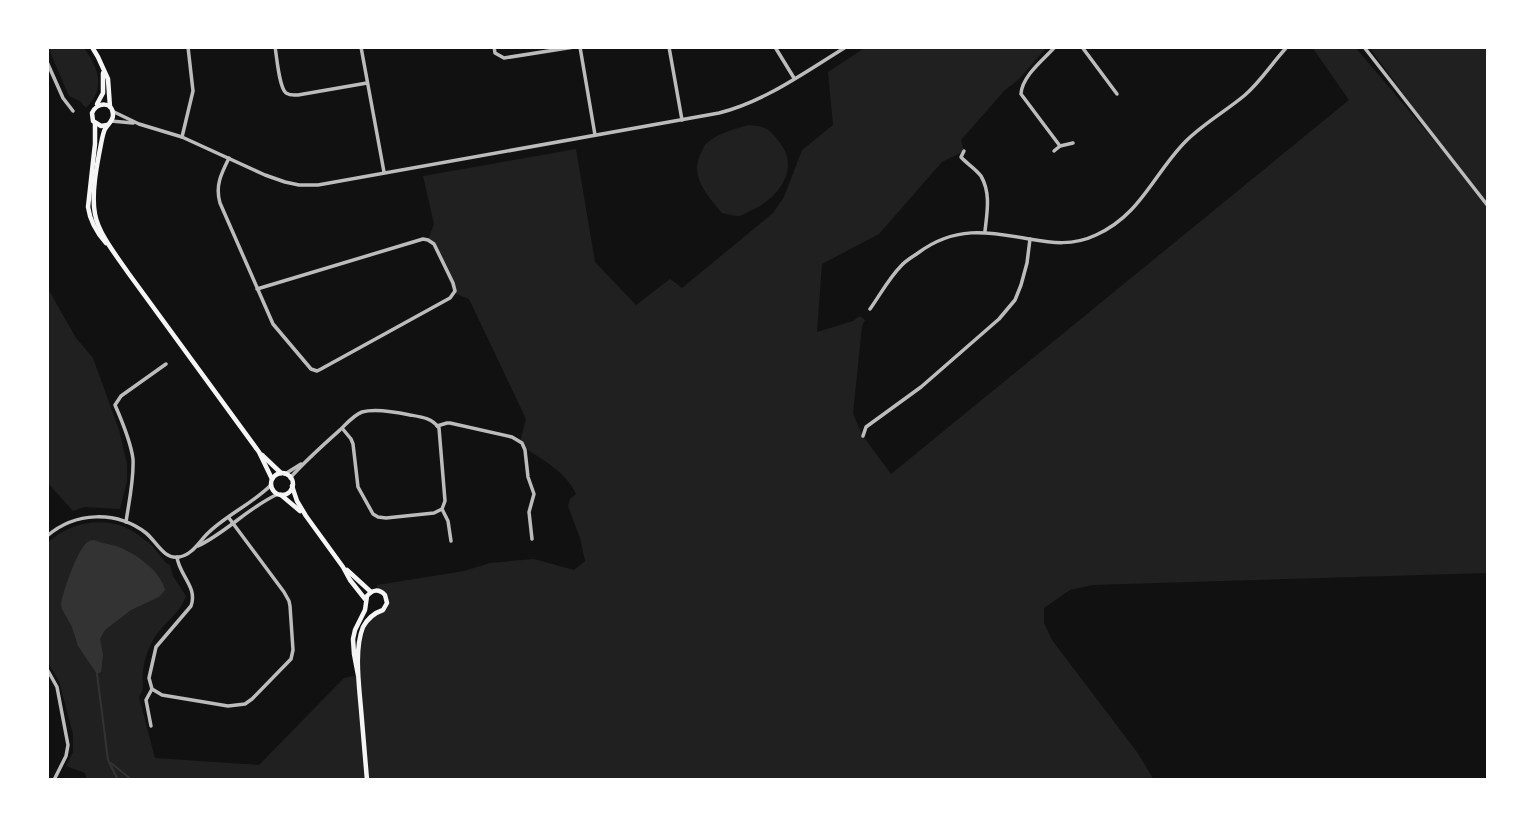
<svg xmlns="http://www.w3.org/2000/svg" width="1535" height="827" font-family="Inter,sans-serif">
<rect width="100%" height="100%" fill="#111"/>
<g fill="#202020">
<path d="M48,47H83C99,68 106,88 86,108L80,101L69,96Z"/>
<path d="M866,47H1047L1018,80L1005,90L961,140L964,151L942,162L879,234L822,264L817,332L853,321L860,316L865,320L862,326L853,414L863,436L891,474L1349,100L1312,47H1355L1460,171L1369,47H1488V573L1093,585L1070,590L1044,608V623L1052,640L1137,752L1154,780H87L85,773L66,766L73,752V734L59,681L47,661V544C65,525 94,518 119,525C129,528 140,536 148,542C155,548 160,556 166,563L170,565L173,576L186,596C180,614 163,623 153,640C148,649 144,661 143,671C141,683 146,686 139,697L155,758L259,765L344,678L358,675L361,633L369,618L383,610L387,599L378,590L377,585L464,571L490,563L534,559L574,570L585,561L580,538L568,506L570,499L576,494C567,473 542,459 523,447L520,442L526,419L469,299L454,293L435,246L428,240L434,224L423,176L576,149L595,262L636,305L670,279L682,288L773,213L784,197L802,150L833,125L828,72Z"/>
<path d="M748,125C765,126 770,129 780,143C800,168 779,197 754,209C750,211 743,215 739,216C734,216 727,214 722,213C707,195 688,175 702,151C703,148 705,144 708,142C719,133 735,129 748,125Z"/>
<polygon points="47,287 76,338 93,358 119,430 127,464 127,481 120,509 84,507 73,511 47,482"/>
</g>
<path fill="#333" d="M94,540C101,543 109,544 116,546C134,552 161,571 165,590L159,597L131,610L105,630L100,639L103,655L101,672L97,674L78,646L72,627L62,609L61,604C63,592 78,546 89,541C90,540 92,541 94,540Z"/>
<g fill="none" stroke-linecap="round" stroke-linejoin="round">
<g stroke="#333" stroke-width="2">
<polyline points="97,674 108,760 118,780"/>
<polyline points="111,763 132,780"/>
</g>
<g stroke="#bcbcbc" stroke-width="3.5">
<path d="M275,47C277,58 279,87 286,93C291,96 293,95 298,95L367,83"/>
<polyline points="361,47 384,172"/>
<polyline points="494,47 495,53 504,58 574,47"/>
<polyline points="580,47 595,135"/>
<polyline points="669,47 682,120"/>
<polyline points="775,47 794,78"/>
<path d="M1055,47C1043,60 1022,76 1021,94L1060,146"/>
<polyline points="1082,47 1117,94"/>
<polyline points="1364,47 1488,206"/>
<polyline points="47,62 63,98 73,111"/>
<path d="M112,111L139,124L182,137L265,175L285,182L299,185H318L719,113C766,101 805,72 846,47"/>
<polyline points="111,121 133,123"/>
<polyline points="182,137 193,91 188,47"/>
<path d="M964,151L961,157C967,164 975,168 981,176C991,193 987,213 985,231"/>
<polyline points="1054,151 1060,146 1073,143"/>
<path d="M229,158C221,174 215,186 220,203L273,324L311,369L317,371L321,369L450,298L455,291L453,283L434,244L428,240L423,239L257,289"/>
<path d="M870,309C880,295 889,278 901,266C905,261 912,257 918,253C954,226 987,231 1029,239C1052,243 1073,246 1096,235C1141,215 1154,173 1186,141C1204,123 1226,111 1245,95C1261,81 1272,63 1287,47"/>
<polyline points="437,426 447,423 450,423 512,437 522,443 525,450 528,477 534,494 529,512 532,539"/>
<polyline points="863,436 866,427 921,387 999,319 1015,300 1021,285 1027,263 1030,239"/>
<polyline points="285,474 301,464"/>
<path d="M290,478C306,460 323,445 341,429C347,423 354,415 362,412C376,408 396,412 410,415C422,417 432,418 439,428L445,501L442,509L434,513L386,518L378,517L373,514L358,487L353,444L351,439L342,428"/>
<polyline points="442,509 448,521 451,541"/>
<path d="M126,522C129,501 134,480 133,459C131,443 122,421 115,405L121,396L166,364"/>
<path d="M47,536C75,512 116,510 146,533C156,541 164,560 179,557C192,555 199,542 207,534C226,515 252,504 271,485"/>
<path d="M198,546C227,532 249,507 278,494"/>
<path d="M177,557C179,575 198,587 191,606L156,647L149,678L152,689L162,695L228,706L245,704L252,699L291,659L293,650L290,606L289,601L284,592L229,518"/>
<polyline points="47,669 57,687 68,745 66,756 54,780"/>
<polyline points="151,726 146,700 152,689"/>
</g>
<g stroke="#f5f5f5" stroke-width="4.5">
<polyline points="92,47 98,57 108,79 110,107"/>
<polyline points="97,104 103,93 103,73"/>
<path d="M95,123V144L88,207C90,221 97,233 106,243"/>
<path d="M107,125L101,126L93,121L92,113C97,102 113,101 113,115C113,121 108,124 105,129C103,133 102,139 101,144C97,164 91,194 95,214C98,233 118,258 129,274L259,452L272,479"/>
<polyline points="262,455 281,473"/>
<circle cx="282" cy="484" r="11"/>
<polyline points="292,486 297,501 306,516 343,567 350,580 365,599"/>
<polyline points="281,495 300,511"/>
<polyline points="347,570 371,592"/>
<path d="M358,675L354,654L353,639L355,630L365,610L367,596C373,589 379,589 385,595L387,603L383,610C374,613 368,618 363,627C354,649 359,685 361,709C363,732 365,756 367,780"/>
</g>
</g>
<rect width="1535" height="827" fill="none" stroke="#ffffff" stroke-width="98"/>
</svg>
